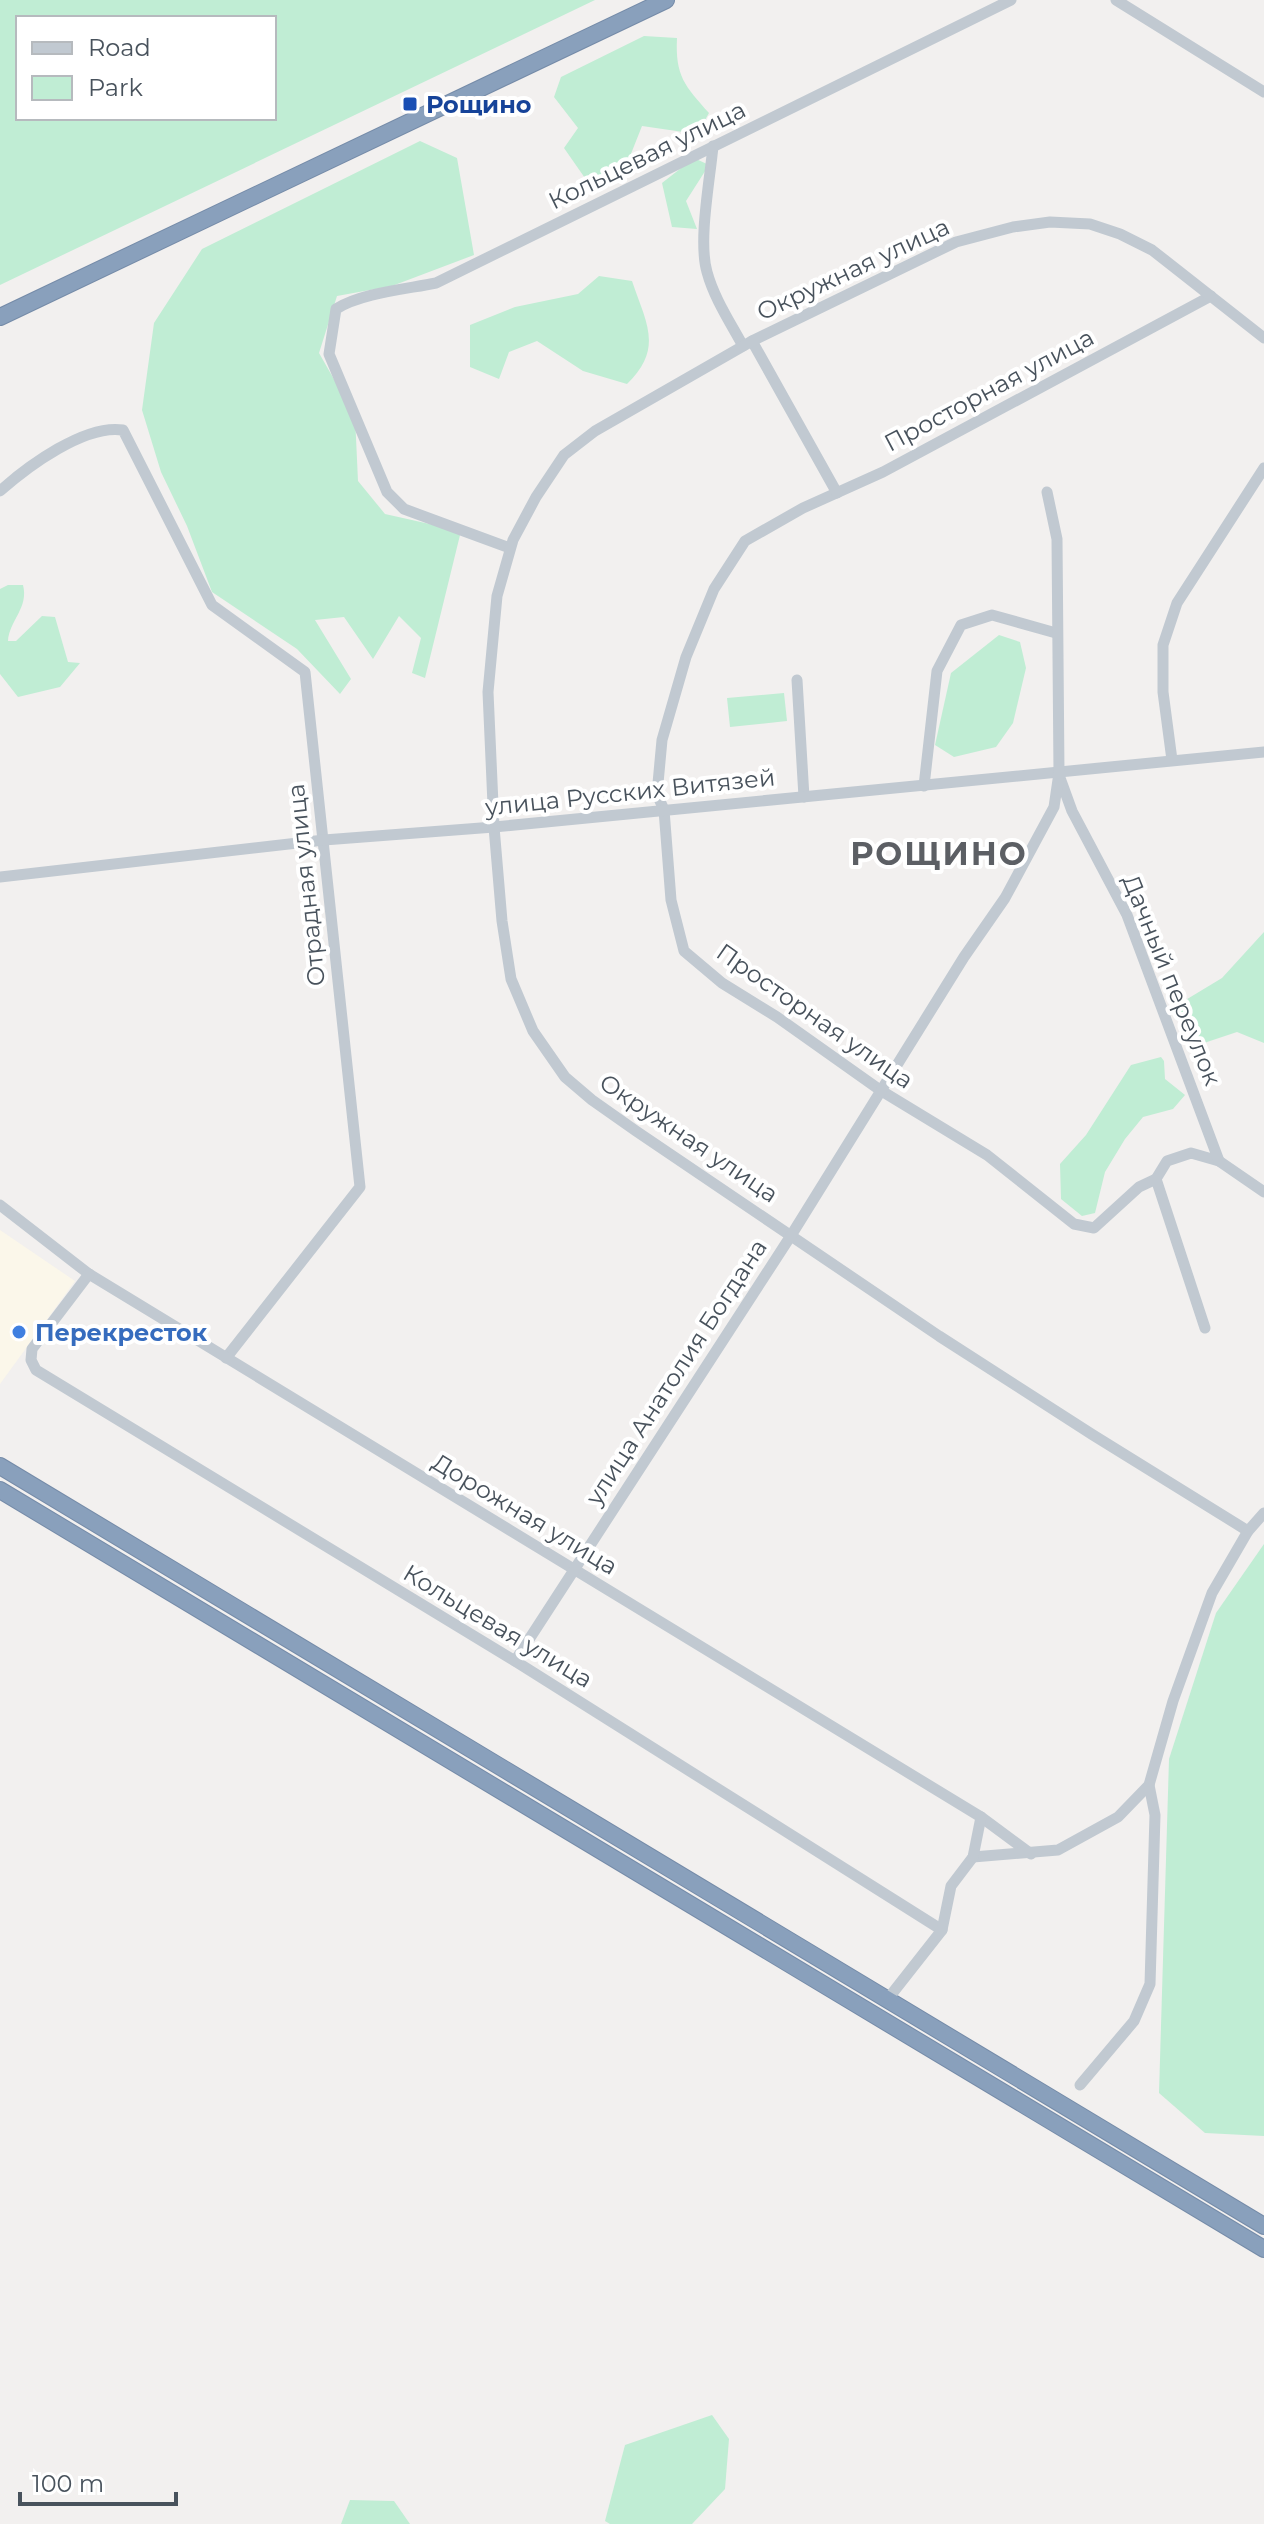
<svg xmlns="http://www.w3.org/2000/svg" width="1264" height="2524" font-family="Montserrat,sans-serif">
<rect width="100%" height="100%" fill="#f2f0ef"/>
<polygon fill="#fbf7ea" points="0,1230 75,1281 0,1384"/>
<g fill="#c0edd4" fill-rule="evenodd">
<path d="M0,0H595L0,285ZM18,18H274V118H18Z"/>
<path d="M644,36L677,38C675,76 685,86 709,113L697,134L642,126L621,179L594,191L564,148L578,128L554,97L561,77Z"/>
<polygon points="420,141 457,158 474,255 392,286 337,296 319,353 355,416 358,481 385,514 461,531 425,678 412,673 421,638 399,616 373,659 344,617 315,620 351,679 340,694 297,649 212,592 187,526 161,472 142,410 154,323 202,249"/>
<polygon points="694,158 709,165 686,201 697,229 672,227 662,183"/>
<path d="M599,276L632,281C646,323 664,348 627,384L583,371L537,341L509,352L499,379L470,367V325L515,307L578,294Z"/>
<path d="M8,585H23C29,608 9,621 8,641H16L42,616L55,617L68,662L80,663L60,687L18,697L0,674V589Z"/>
<polygon points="999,635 1020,642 1026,668 1013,723 996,747 954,757 935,745 951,673"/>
<polygon points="784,693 787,721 730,727 727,698"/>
<polygon points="1264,932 1264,1043 1237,1032 1189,1048 1174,1007 1222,978"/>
<polygon points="1161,1057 1164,1061 1165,1079 1185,1095 1173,1109 1143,1117 1125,1139 1105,1172 1095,1213 1082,1216 1061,1199 1060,1164 1086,1135 1131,1065"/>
<polygon points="1264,1544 1264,2136 1205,2133 1159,2093 1169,1759 1216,1613"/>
<polygon points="712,2415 729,2439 725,2489 692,2524 610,2524 605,2521 625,2445"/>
<polygon points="350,2500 394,2501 410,2524 341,2524"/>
</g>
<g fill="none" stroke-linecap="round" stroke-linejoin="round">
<defs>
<g id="highway">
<polyline points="0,317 666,0"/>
<polyline points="0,1466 1264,2226"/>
<polyline points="0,1490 1264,2249"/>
</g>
</defs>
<use href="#highway" stroke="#758ba8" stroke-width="18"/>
<g stroke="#c1c9d1" stroke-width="11">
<polyline points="1116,0 1264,92"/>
<path d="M713,146C710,180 698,241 707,272C714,298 730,322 743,346"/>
<polyline points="1211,296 883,472 803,508 745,541 714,589 686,657 662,740 657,794 664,810 671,900 684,951 722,983 777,1017 880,1090 987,1155 1074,1224 1094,1228 1139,1187 1156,1179 1167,1161 1191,1153 1219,1161 1264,1192"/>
<polyline points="752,341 837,493"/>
<path d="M0,491C28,466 85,424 123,430L212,605L305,672L360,1187L226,1358"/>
<path d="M510,548L404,509L387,492L329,354L336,309C361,293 407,289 436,283L1011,0"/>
<polyline points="797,680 804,797"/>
<polyline points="1172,760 1163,692 1163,645 1177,603 1264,468"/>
<polyline points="1060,778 1072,811 1127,915 1219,1161"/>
<polyline points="924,786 937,671 961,625 992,615 1056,633"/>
<polyline points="0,877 324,840 494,827 1264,752"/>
<polyline points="1156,1179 1205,1328"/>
<polyline points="0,1205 89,1274 981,1817 1031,1854"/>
<polyline points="89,1274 32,1349 31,1360 36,1370 515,1661 942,1930"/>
<polyline points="1248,1531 1093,1435 939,1336 636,1131 592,1100 565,1077 533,1031 511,979 502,921 494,827 488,692 497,596 513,540 536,497 564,455 595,431 752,341 956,242 1013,227 1050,222 1090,224 1120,234 1152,250 1264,338"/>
<polyline points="515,1661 792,1234 964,957 1005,898 1054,807 1059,773 1057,539 1047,492"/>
<polyline points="973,1857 1058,1850 1118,1817 1149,1785 1173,1701 1212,1593 1248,1531 1264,1513"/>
<polyline points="887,2000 942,1930 951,1886 973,1857 981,1817"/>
<polyline points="1080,2085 1134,2021 1150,1984 1155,1815 1149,1785"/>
</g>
<use href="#highway" stroke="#89a0bc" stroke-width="16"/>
</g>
<rect fill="#1a4fb4" stroke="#fff" stroke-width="3" x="402" y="96" width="16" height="16" rx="4"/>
<circle fill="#3f7fe0" stroke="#fff" stroke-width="3" cx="19" cy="1332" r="8"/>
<g text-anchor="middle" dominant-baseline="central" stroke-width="8" stroke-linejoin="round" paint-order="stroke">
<g font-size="24" font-weight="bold" fill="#164399" stroke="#fff" text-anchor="start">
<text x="426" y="104">Рощино</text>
</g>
<g font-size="24" fill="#48525c" stroke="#fff">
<text transform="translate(647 155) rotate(-26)">Кольцевая улица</text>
<text transform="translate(853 269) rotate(-25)">Окружная улица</text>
<text transform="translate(989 390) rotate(-28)">Просторная улица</text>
<text transform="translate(630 792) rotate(-6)">улица Русских Витязей</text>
<text transform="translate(306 885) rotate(-96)">Отрадная улица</text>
<text transform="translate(1172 980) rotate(68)">Дачный переулок</text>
<text transform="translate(815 1016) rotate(35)">Просторная улица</text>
<text transform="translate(689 1138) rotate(34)">Окружная улица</text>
<text transform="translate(676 1372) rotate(-57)">улица Анатолия Богдана</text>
<text transform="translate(525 1514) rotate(31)">Дорожная улица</text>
<text transform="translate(498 1626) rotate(31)">Кольцевая улица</text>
</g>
<g font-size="24" font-weight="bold" fill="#366cbe" stroke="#fff" text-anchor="start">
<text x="35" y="1332">Перекресток</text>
</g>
<g font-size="32" font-weight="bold" letter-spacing="2" fill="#5c5f64" stroke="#fff">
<text x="939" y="853">РОЩИНО</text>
</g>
</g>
<rect x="16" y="16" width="260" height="104" fill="#ffffff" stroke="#b6babe" stroke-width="2"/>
<rect x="32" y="42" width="40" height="12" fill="#c1c9d1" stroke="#b6babe" stroke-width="2"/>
<text x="88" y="56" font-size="24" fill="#48525c">Road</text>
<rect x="32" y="76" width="40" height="24" fill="#c0edd4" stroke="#b6babe" stroke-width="2"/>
<text x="88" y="96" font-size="24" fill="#48525c">Park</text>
<path d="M20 2492v12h156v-12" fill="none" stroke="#48525c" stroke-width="4"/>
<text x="32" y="2492" font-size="24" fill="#48525c" stroke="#ffffff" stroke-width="6" paint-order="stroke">100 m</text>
</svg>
